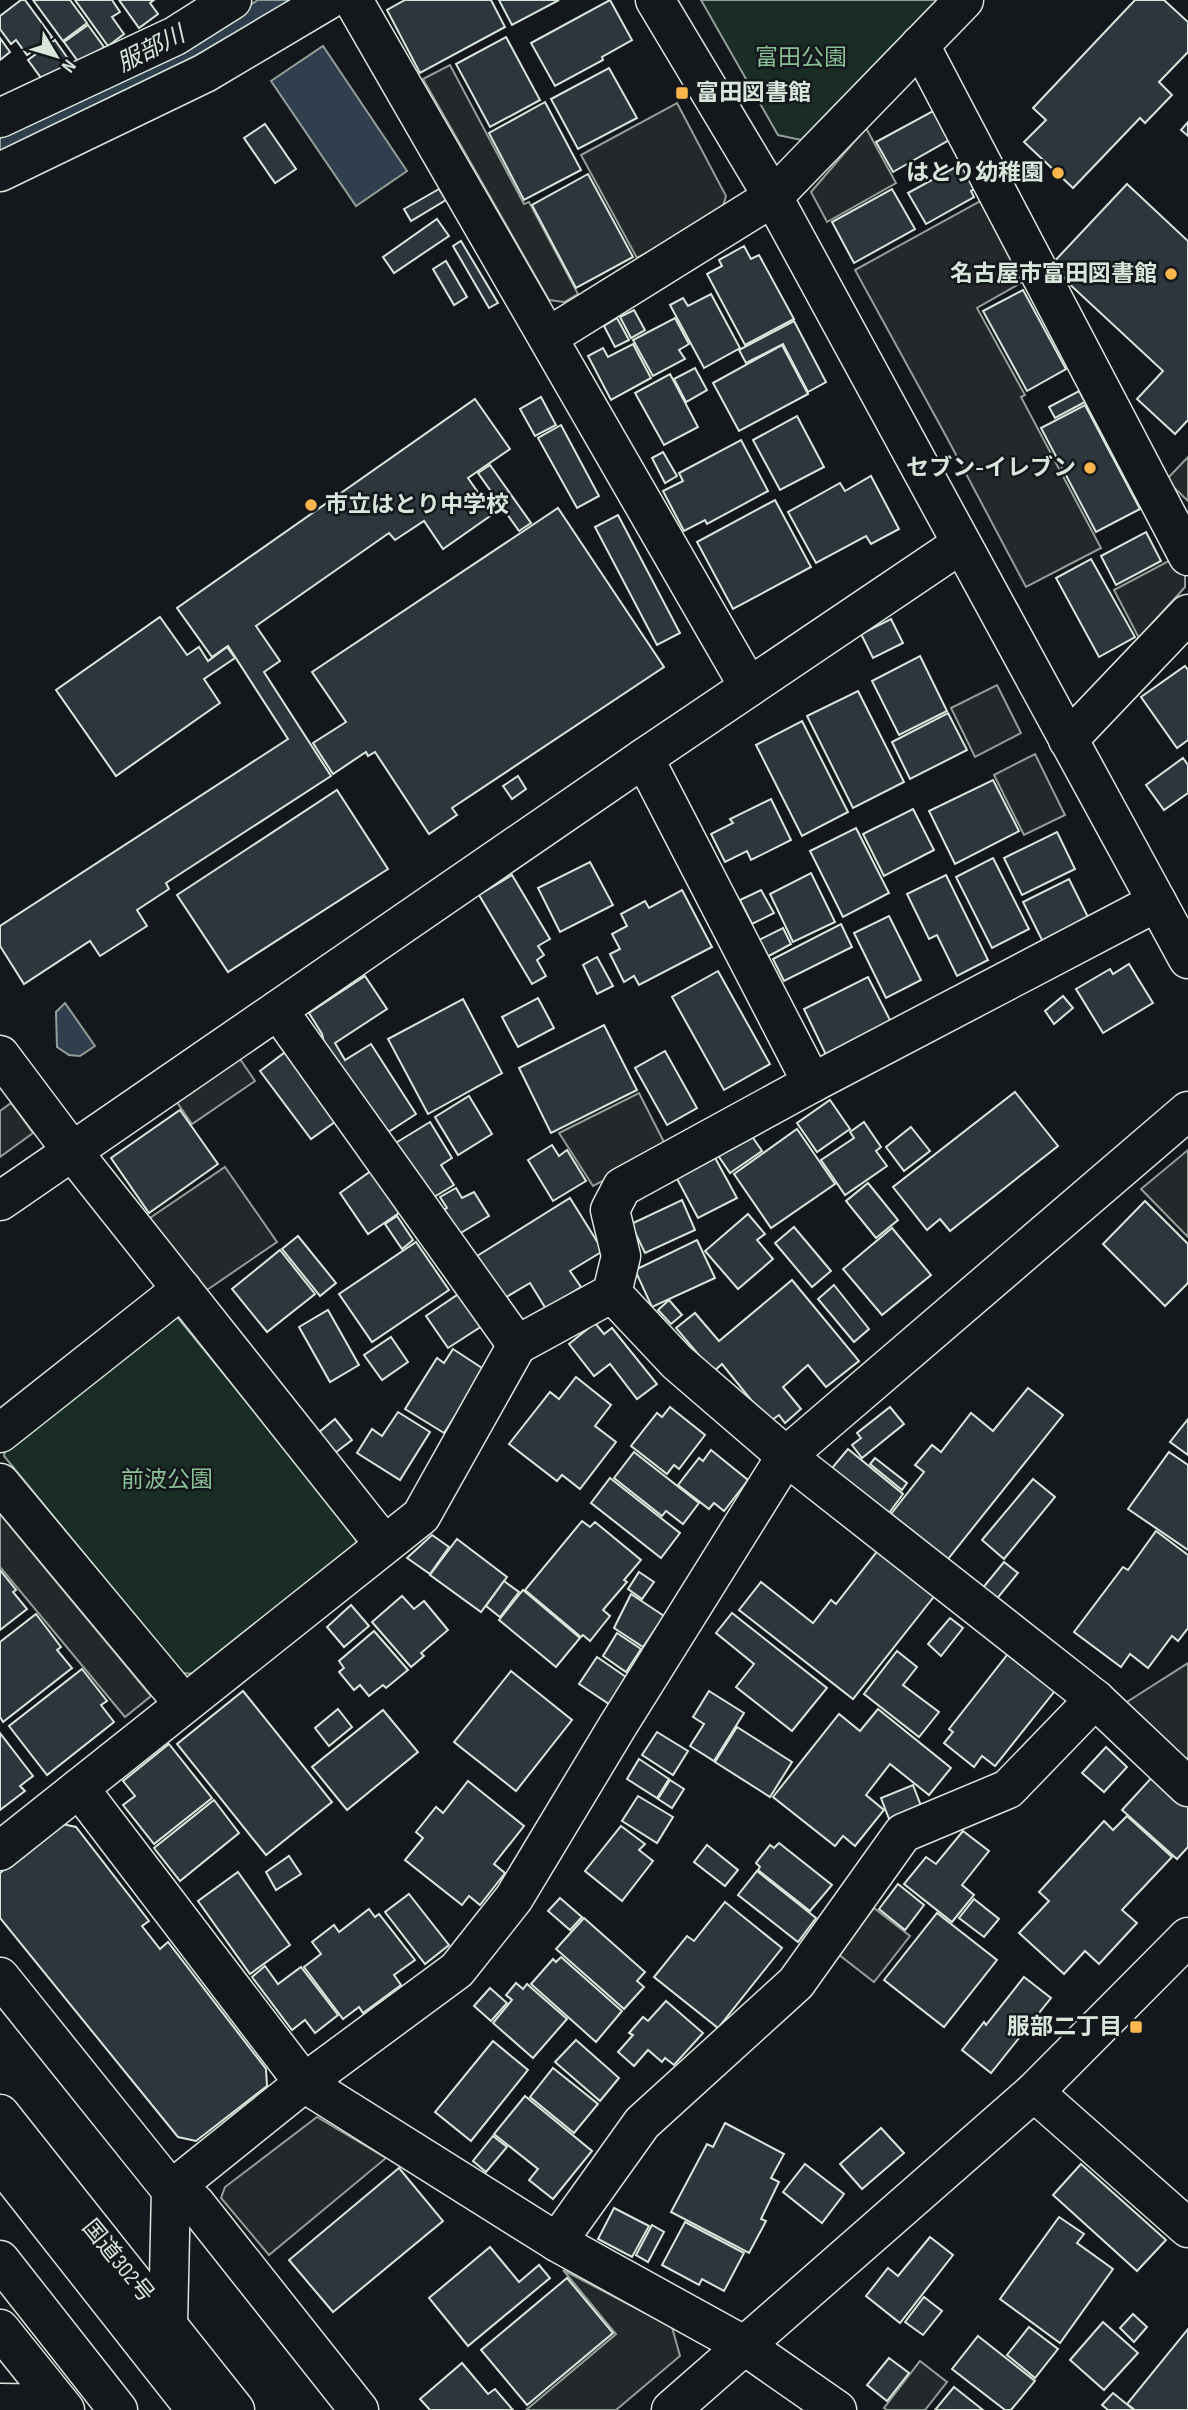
<svg xmlns="http://www.w3.org/2000/svg" width="1188" height="2410" font-family="'Sofia Sans Condensed','Noto Sans JP',sans-serif">
<rect width="100%" height="100%" fill="#14181c"/>
<g fill="#1a2d24" stroke="#939e99" stroke-width="2">
<polygon points="701,0 937,0 801,140 778,135"/>
<polygon points="166,1318 178,1318 357,1537 355,1550 197,1674 182,1673 4,1456 6,1441"/>
</g>
<g fill="#24282b" stroke="#939e99" stroke-width="2">
<polygon points="450,65 524,204 529,202 578,294 564,302 549,300 423,79"/>
<polygon points="677,103 726,196 721,213 637,258 581,155"/>
<polygon points="866,128 896,183 827,222 811,192"/>
<polygon points="982,200 1026,280 977,308 1025,395 1021,397 1101,548 1026,587 946,436 855,270"/>
<polygon points="1188,457 1188,501 1166,480"/>
<polygon points="1176,557 1185,575 1185,587 1139,638 1114,590"/>
<polygon points="997,685 1021,733 975,757 951,708"/>
<polygon points="1035,754 1065,815 1024,835 994,775"/>
<polygon points="238,1056 255,1081 192,1124 174,1098"/>
<polygon points="639,1093 667,1148 593,1186 559,1133"/>
<polygon points="11,1103 33,1133 0,1157 0,1111"/>
<polygon points="1188,1150 1188,1237 1141,1189"/>
<polygon points="225,1167 277,1242 207,1290 147,1220"/>
<polygon points="0,1514 151,1696 125,1717 0,1567"/>
<polygon points="1188,1663 1188,1766 1119,1707"/>
<polygon points="874,1908 910,1936 874,1982 838,1954"/>
<polygon points="317,2117 386,2158 269,2255 221,2198 225,2187"/>
<polygon points="563,2270 672,2327 680,2356 616,2410 526,2410 616,2334"/>
<polygon points="920,2361 947,2382 925,2410 887,2410 884,2408"/>
</g>
<g fill="#2f3f4d" stroke="#939e99" stroke-width="2">
<polygon points="258,0 299,0 202,63 0,157 0,134 181,48"/>
<polygon points="323,46 407,171 356,206 271,81"/>
<polygon points="65,1003 95,1046 80,1056 69,1055 57,1047 56,1012"/>
</g>
<g fill="#2c363c" stroke="#d8e6dc" stroke-width="2">
<polygon points="21,0 25,0 52,37 27,55 16,40 11,44 0,29 0,16"/>
<polygon points="33,0 70,0 87,23 63,41"/>
<polygon points="75,0 112,0 120,12 112,17 124,34 108,46"/>
<polygon points="119,0 154,0 150,3 158,14 139,28"/>
<polygon points="405,0 491,0 505,27 420,73 387,10"/>
<polygon points="499,0 559,0 512,25"/>
<polygon points="610,0 632,40 602,57 603,60 555,86 531,43"/>
<polygon points="1135,0 1164,0 1188,22 1188,52 1159,82 1172,95 1145,123 1140,118 1073,188 1024,142 1046,120 1033,108"/>
<polygon points="88,25 104,47 80,64 64,42"/>
<polygon points="506,37 540,100 490,127 456,64"/>
<polygon points="0,38 10,52 0,60"/>
<polygon points="55,40 71,63 44,82 28,60"/>
<polygon points="609,68 637,118 578,149 551,99"/>
<polygon points="545,102 581,170 524,200 489,133"/>
<polygon points="933,111 949,140 893,172 876,142"/>
<polygon points="1188,122 1188,136 1181,130"/>
<polygon points="265,124 296,169 275,183 244,138"/>
<polygon points="961,164 974,189 971,191 974,197 926,224 908,193"/>
<polygon points="588,174 633,257 576,288 532,205"/>
<polygon points="1127,184 1188,241 1188,420 1175,434 1137,399 1163,371 1050,266"/>
<polygon points="439,189 446,200 411,221 404,209"/>
<polygon points="892,189 915,229 854,263 832,222"/>
<polygon points="437,219 449,236 394,273 383,257"/>
<polygon points="461,241 498,303 489,308 453,246"/>
<polygon points="744,246 751,259 759,255 794,319 745,345 707,274 722,266 719,260"/>
<polygon points="446,261 467,297 454,305 433,269"/>
<polygon points="1023,290 1066,369 1027,391 983,311"/>
<polygon points="711,294 740,348 704,368 670,305 683,298 688,306"/>
<polygon points="634,310 645,330 631,338 620,317"/>
<polygon points="617,318 629,340 615,347 604,326"/>
<polygon points="675,318 689,344 679,350 685,359 653,376 633,340"/>
<polygon points="794,321 826,382 808,392 783,344 746,363 739,350"/>
<polygon points="633,344 651,378 611,400 588,356 603,348 608,357"/>
<polygon points="782,345 808,394 739,431 713,383"/>
<polygon points="695,368 707,390 686,402 674,379"/>
<polygon points="670,374 698,427 664,445 635,393"/>
<polygon points="1079,391 1085,402 1055,418 1049,407"/>
<polygon points="541,397 556,425 535,436 520,409"/>
<polygon points="475,399 510,449 468,478 493,514 443,549 424,521 395,540 389,533 256,626 280,661 264,672 331,776 166,883 169,889 137,910 147,926 100,956 90,941 24,984 0,946 0,926 288,739 228,646 212,657 177,608"/>
<polygon points="1085,405 1140,509 1096,532 1041,428"/>
<polygon points="797,416 824,467 780,490 753,440"/>
<polygon points="561,425 599,496 577,508 538,438"/>
<polygon points="741,440 768,491 707,524 705,520 684,531 663,491 683,481 679,473"/>
<polygon points="663,452 677,476 665,483 652,458"/>
<polygon points="490,465 531,523 519,531 478,473"/>
<polygon points="871,476 899,529 871,544 866,536 816,563 788,512 840,483 845,491"/>
<polygon points="775,500 811,567 733,609 697,542"/>
<polygon points="558,508 664,667 452,808 457,815 429,834 375,752 368,756 366,752 333,774 313,743 346,722 312,672"/>
<polygon points="618,515 680,633 657,645 595,527"/>
<polygon points="1146,532 1161,561 1116,585 1101,556"/>
<polygon points="1091,559 1135,637 1099,657 1056,578"/>
<polygon points="160,617 187,655 199,647 208,661 227,647 235,658 204,679 220,703 116,776 56,690"/>
<polygon points="891,619 903,643 873,658 861,634"/>
<polygon points="920,656 947,711 899,735 872,681"/>
<polygon points="1185,666 1188,670 1188,740 1177,748 1141,697"/>
<polygon points="858,691 904,782 853,808 807,716"/>
<polygon points="948,713 967,750 910,779 892,742"/>
<polygon points="802,721 848,812 802,836 756,745"/>
<polygon points="1183,758 1188,765 1188,793 1164,810 1146,785"/>
<polygon points="518,776 526,789 512,799 503,786"/>
<polygon points="993,780 1019,831 955,864 929,811"/>
<polygon points="337,790 388,869 228,972 177,895"/>
<polygon points="771,799 791,840 751,860 747,851 725,862 711,834 733,823 730,819"/>
<polygon points="913,809 934,850 884,876 863,834"/>
<polygon points="856,828 889,893 843,917 810,851"/>
<polygon points="1057,832 1075,869 1022,895 1004,858"/>
<polygon points="993,858 1029,929 992,948 956,877"/>
<polygon points="590,862 613,905 560,932 538,888"/>
<polygon points="811,873 835,922 793,942 770,894"/>
<polygon points="512,875 550,939 538,946 544,955 537,960 546,976 532,984 479,895"/>
<polygon points="946,875 988,960 957,976 937,935 929,939 907,894"/>
<polygon points="1069,879 1089,919 1043,942 1023,902"/>
<polygon points="682,890 712,947 639,985 634,976 624,982 610,954 620,949 612,934 627,926 621,914 645,901 649,908"/>
<polygon points="761,890 774,913 752,924 740,900"/>
<polygon points="889,916 921,980 886,998 854,933"/>
<polygon points="841,924 852,947 784,981 773,959"/>
<polygon points="783,928 791,944 765,958 757,941"/>
<polygon points="597,957 613,986 597,994 583,965"/>
<polygon points="1129,964 1153,1003 1103,1033 1076,989 1110,969 1113,974"/>
<polygon points="718,971 770,1064 724,1090 672,997"/>
<polygon points="365,976 387,1009 335,1043 345,1060 371,1044 416,1114 379,1138 327,1057 322,1034 309,1013"/>
<polygon points="868,977 893,1026 828,1059 804,1009"/>
<polygon points="1063,996 1073,1008 1054,1024 1045,1011"/>
<polygon points="538,998 554,1028 518,1047 502,1017"/>
<polygon points="463,999 502,1073 428,1114 388,1039"/>
<polygon points="604,1025 637,1090 551,1133 519,1068"/>
<polygon points="288,1050 339,1119 311,1139 260,1071"/>
<polygon points="665,1051 697,1108 667,1125 635,1068"/>
<polygon points="1015,1092 1058,1146 950,1231 940,1219 927,1230 893,1187"/>
<polygon points="469,1096 492,1134 458,1155 435,1117"/>
<polygon points="830,1100 850,1129 817,1152 797,1123"/>
<polygon points="180,1110 218,1164 149,1213 111,1158"/>
<polygon points="430,1122 452,1158 441,1165 454,1185 429,1200 394,1144"/>
<polygon points="864,1122 881,1147 876,1151 887,1166 845,1195 821,1160 854,1138 850,1132"/>
<polygon points="911,1127 930,1151 904,1171 886,1147"/>
<polygon points="747,1129 762,1151 730,1173 715,1151"/>
<polygon points="797,1129 835,1184 771,1228 734,1174"/>
<polygon points="552,1145 559,1156 567,1150 586,1181 553,1201 528,1160"/>
<polygon points="713,1154 737,1198 698,1218 675,1175"/>
<polygon points="371,1171 399,1213 368,1234 340,1193"/>
<polygon points="868,1183 898,1220 876,1238 846,1201"/>
<polygon points="456,1188 462,1198 474,1192 489,1216 454,1237 439,1213 447,1208 440,1197"/>
<polygon points="570,1198 603,1251 570,1271 581,1287 546,1309 530,1283 503,1299 477,1256"/>
<polygon points="682,1200 695,1230 645,1253 631,1224"/>
<polygon points="1145,1201 1188,1244 1188,1283 1165,1306 1103,1244"/>
<polygon points="748,1214 765,1234 757,1240 773,1259 738,1289 705,1251"/>
<polygon points="397,1216 413,1240 402,1249 385,1224"/>
<polygon points="794,1227 831,1271 812,1287 775,1243"/>
<polygon points="892,1228 931,1275 882,1315 843,1269"/>
<polygon points="298,1236 336,1283 320,1296 282,1249"/>
<polygon points="697,1240 715,1278 652,1307 635,1270"/>
<polygon points="416,1242 449,1290 372,1342 339,1294"/>
<polygon points="280,1250 315,1294 267,1332 232,1289"/>
<polygon points="792,1280 859,1361 826,1387 808,1365 783,1387 801,1409 785,1423 779,1415 769,1422 722,1364 713,1372 676,1328 695,1313 719,1341"/>
<polygon points="834,1285 869,1329 854,1342 818,1299"/>
<polygon points="460,1293 482,1326 448,1348 426,1316"/>
<polygon points="669,1300 682,1315 671,1324 658,1310"/>
<polygon points="328,1310 359,1365 330,1382 299,1327"/>
<polygon points="595,1323 604,1334 612,1328 657,1384 637,1399 610,1364 594,1376 569,1344"/>
<polygon points="391,1337 408,1362 382,1380 364,1355"/>
<polygon points="453,1349 485,1370 444,1433 405,1409 437,1358 444,1363"/>
<polygon points="576,1377 611,1405 595,1426 616,1442 580,1489 562,1475 557,1481 509,1444 550,1392 559,1399"/>
<polygon points="1028,1388 1063,1415 948,1559 891,1514 924,1472 915,1465 932,1445 941,1452 971,1413 993,1431"/>
<polygon points="670,1407 705,1435 679,1469 674,1465 667,1474 631,1446 657,1413 662,1417"/>
<polygon points="890,1407 904,1424 862,1458 852,1445 861,1438 857,1433"/>
<polygon points="398,1412 430,1432 400,1480 357,1453 372,1429 382,1436"/>
<polygon points="335,1419 352,1440 335,1453 318,1433"/>
<polygon points="1188,1419 1188,1455 1170,1442"/>
<polygon points="848,1449 903,1494 889,1513 832,1468"/>
<polygon points="711,1450 748,1480 724,1511 714,1503 709,1509 678,1485 699,1458 703,1461"/>
<polygon points="634,1452 699,1503 683,1524 666,1511 662,1516 614,1478"/>
<polygon points="1169,1452 1188,1465 1188,1550 1128,1509"/>
<polygon points="875,1458 907,1483 902,1490 870,1464"/>
<polygon points="610,1478 680,1533 661,1558 591,1503"/>
<polygon points="1033,1479 1055,1497 1004,1559 982,1540"/>
<polygon points="582,1521 590,1527 595,1522 641,1560 624,1580 627,1582 603,1610 610,1616 590,1641 583,1635 581,1637 525,1590"/>
<polygon points="1156,1531 1188,1555 1188,1628 1178,1641 1172,1636 1148,1668 1130,1654 1121,1667 1074,1632 1123,1567 1128,1570"/>
<polygon points="432,1535 449,1547 430,1574 407,1558"/>
<polygon points="457,1539 507,1577 481,1612 430,1575"/>
<polygon points="879,1549 936,1594 853,1699 739,1610 761,1582 813,1623 831,1600 836,1604"/>
<polygon points="1004,1562 1018,1573 995,1601 981,1590"/>
<polygon points="0,1570 16,1590 13,1592 27,1609 0,1630"/>
<polygon points="639,1572 654,1582 642,1599 628,1589"/>
<polygon points="504,1581 519,1592 500,1617 486,1606"/>
<polygon points="523,1590 580,1638 556,1667 499,1620"/>
<polygon points="631,1594 664,1616 643,1647 614,1628"/>
<polygon points="402,1596 414,1609 424,1601 448,1630 421,1653 424,1656 411,1667 372,1622"/>
<polygon points="351,1605 369,1626 344,1647 327,1627"/>
<polygon points="732,1613 827,1688 792,1731 736,1687 754,1664 716,1633"/>
<polygon points="36,1614 61,1647 57,1650 72,1668 3,1722 0,1717 0,1642"/>
<polygon points="950,1618 963,1628 941,1656 928,1644"/>
<polygon points="374,1631 408,1670 386,1688 383,1685 369,1696 360,1685 354,1690 339,1672 344,1668 339,1661"/>
<polygon points="617,1633 641,1649 626,1672 603,1656"/>
<polygon points="1011,1650 1058,1687 995,1766 982,1756 974,1767 944,1743 953,1732 949,1729"/>
<polygon points="897,1651 917,1667 903,1685 939,1712 919,1737 864,1694"/>
<polygon points="597,1657 626,1677 609,1704 579,1684"/>
<polygon points="82,1669 107,1701 101,1705 114,1722 47,1775 9,1726"/>
<polygon points="511,1671 572,1720 516,1791 454,1742"/>
<polygon points="243,1691 332,1802 266,1855 177,1744"/>
<polygon points="709,1691 744,1713 714,1761 690,1746 704,1724 693,1717"/>
<polygon points="338,1709 352,1727 329,1746 315,1728"/>
<polygon points="878,1709 951,1768 929,1795 890,1764 866,1795 884,1810 855,1846 843,1836 835,1846 773,1797 839,1714 860,1731"/>
<polygon points="383,1710 418,1752 347,1810 312,1767"/>
<polygon points="737,1727 792,1762 770,1797 715,1762"/>
<polygon points="657,1732 688,1751 673,1775 642,1755"/>
<polygon points="0,1733 33,1776 20,1786 25,1791 0,1810"/>
<polygon points="169,1744 212,1798 154,1844 123,1805 135,1796 123,1781"/>
<polygon points="1106,1747 1127,1767 1104,1792 1082,1773"/>
<polygon points="639,1759 669,1779 657,1798 627,1779"/>
<polygon points="1155,1774 1188,1804 1188,1847 1177,1859 1122,1810"/>
<polygon points="670,1780 684,1789 672,1808 658,1799"/>
<polygon points="468,1781 524,1826 494,1864 505,1873 480,1905 469,1896 462,1905 405,1860 423,1838 416,1832 436,1807 443,1813"/>
<polygon points="913,1785 923,1811 891,1824 881,1798"/>
<polygon points="638,1796 673,1817 657,1843 622,1821"/>
<polygon points="214,1800 239,1833 180,1881 154,1848"/>
<polygon points="1127,1816 1172,1857 1122,1910 1137,1923 1099,1964 1085,1951 1064,1974 1019,1933 1049,1901 1039,1892 1104,1821 1113,1830"/>
<polygon points="62,1824 76,1827 149,1921 142,1926 160,1949 168,1942 266,2069 267,2086 196,2141 178,2137 0,1918 0,1873"/>
<polygon points="621,1826 645,1844 639,1850 653,1861 622,1901 585,1871"/>
<polygon points="963,1831 989,1851 962,1885 974,1895 952,1922 904,1884 926,1857 936,1864"/>
<polygon points="779,1843 832,1885 810,1911 758,1870 760,1867 756,1863 770,1845 774,1848"/>
<polygon points="707,1845 738,1870 725,1886 694,1862"/>
<polygon points="289,1856 301,1874 276,1890 266,1872"/>
<polygon points="757,1871 816,1918 798,1942 738,1895"/>
<polygon points="238,1872 290,1945 250,1974 198,1901"/>
<polygon points="898,1884 924,1905 905,1930 879,1909"/>
<polygon points="409,1894 449,1945 425,1964 385,1912"/>
<polygon points="560,1898 582,1917 570,1930 548,1911"/>
<polygon points="974,1899 999,1919 984,1937 959,1918"/>
<polygon points="725,1902 782,1948 718,2028 654,1977 687,1936 694,1941"/>
<polygon points="369,1909 375,1917 379,1914 415,1960 394,1975 401,1985 363,2013 359,2007 343,2019 304,1967 321,1954 312,1942 334,1925 339,1932"/>
<polygon points="937,1913 997,1960 944,2027 884,1980"/>
<polygon points="584,1918 645,1972 637,1981 644,1987 624,2009 556,1949"/>
<polygon points="561,1957 622,2011 596,2042 531,1984 553,1959 556,1962"/>
<polygon points="265,1966 278,1984 301,1967 338,2015 315,2033 305,2020 292,2030 252,1977"/>
<polygon points="1024,1977 1051,1998 991,2073 962,2050 984,2022 986,2025"/>
<polygon points="516,1983 523,1989 527,1984 567,2019 533,2058 493,2023 512,2000 506,1995"/>
<polygon points="490,1988 507,2003 491,2021 474,2006"/>
<polygon points="666,2001 703,2033 674,2065 665,2058 662,2062 648,2050 634,2066 618,2052 633,2035 629,2033 643,2017 648,2021"/>
<polygon points="576,2040 619,2078 600,2101 555,2062"/>
<polygon points="493,2041 528,2070 471,2141 435,2112"/>
<polygon points="553,2068 598,2104 574,2133 530,2097"/>
<polygon points="525,2096 592,2151 553,2199 529,2180 538,2169 494,2134"/>
<polygon points="725,2123 784,2154 771,2178 779,2182 761,2219 766,2221 749,2253 671,2212 707,2144 713,2147"/>
<polygon points="881,2128 904,2153 862,2189 840,2164"/>
<polygon points="493,2136 507,2147 486,2172 473,2161"/>
<polygon points="805,2164 844,2194 822,2223 783,2192"/>
<polygon points="1081,2164 1166,2240 1137,2271 1053,2195"/>
<polygon points="399,2168 443,2221 333,2312 289,2260"/>
<polygon points="614,2208 649,2226 632,2257 598,2239"/>
<polygon points="1059,2217 1084,2234 1077,2243 1113,2269 1060,2343 1000,2299"/>
<polygon points="685,2222 744,2253 724,2291 702,2279 699,2285 662,2265"/>
<polygon points="652,2225 664,2232 648,2262 636,2255"/>
<polygon points="930,2237 953,2255 900,2323 866,2296 888,2268 898,2276"/>
<polygon points="490,2247 519,2282 539,2265 550,2278 468,2346 429,2298"/>
<polygon points="567,2278 613,2333 527,2405 481,2350"/>
<polygon points="924,2297 942,2311 923,2335 905,2322"/>
<polygon points="1133,2314 1147,2327 1134,2342 1120,2328"/>
<polygon points="1103,2322 1138,2353 1104,2390 1070,2360"/>
<polygon points="1029,2327 1058,2349 1035,2378 1007,2355"/>
<polygon points="1188,2329 1188,2410 1135,2410 1127,2404"/>
<polygon points="978,2336 1035,2381 1011,2410 1005,2410 952,2369"/>
<polygon points="889,2358 909,2373 887,2401 867,2385"/>
<polygon points="462,2363 488,2394 495,2389 513,2410 430,2410 420,2399"/>
<polygon points="954,2387 983,2410 935,2410"/>
<polygon points="1113,2393 1134,2410 1108,2410 1102,2405"/>
</g>
<g fill="none" stroke-linecap="round" stroke-linejoin="round">
<defs>
<g id="minor">
<polyline points="353,0 749,687"/>
<polyline points="655,0 773,197 1188,959"/>
<polyline points="920,45 1188,556"/>
<polyline points="0,118 175,36 232,0"/>
<polyline points="0,172 205,73 328,0"/>
<polyline points="548,337 773,197 964,0"/>
<polyline points="1068,740 1188,614"/>
<polyline points="278,1010 517,1345"/>
<polyline points="0,1055 72,1151 384,1544"/>
<polyline points="812,1083 1157,902"/>
<polyline points="0,1201 644,758 961,544"/>
<polyline points="612,1293 677,1362 786,1456 1095,1699 1188,1787"/>
<polyline points="0,1433 182,1289"/>
<polyline points="0,1483 184,1704"/>
<polyline points="79,1788 304,2083 557,2242 745,2346 837,2410"/>
<polyline points="0,1851 421,1516 517,1345 612,1293 621,1256 610,1210 622,1187 812,1083 644,758"/>
<polyline points="0,1977 171,2190 195,2203 359,2410"/>
<polyline points="1034,2092 1188,2228"/>
<polyline points="557,2242 642,2123 796,1983 903,1833 1008,1789 1095,1699"/>
<polyline points="168,2323 171,2190 304,2083 457,1970 514,1898 617,1727 786,1456 1188,1111"/>
<polyline points="0,2403 60,2404"/>
<polyline points="671,2410 1034,2092 1188,1937"/>
</g>
<g id="highway">
<polyline points="0,2114 235,2410"/>
<polyline points="0,2161 196,2410"/>
<polyline points="0,2260 118,2410"/>
<polyline points="0,2329 65,2410"/>
</g>
</defs>
<use href="#minor" stroke="#d8e6dc" stroke-width="41"/>
<use href="#highway" stroke="#d8e6dc" stroke-width="41"/>
<use href="#minor" stroke="#14181c" stroke-width="38"/>
<use href="#highway" stroke="#14181c" stroke-width="38"/>
</g>
<g fill="#ffb74d" stroke="#14181c" stroke-width="2.5">
<rect x="675" y="86" width="14" height="14" rx="3.5"/>
<circle cx="1058" cy="173" r="7"/>
<circle cx="1171" cy="274" r="7"/>
<circle cx="1090" cy="468" r="7"/>
<circle cx="311" cy="505" r="7"/>
<rect x="1129" y="2020" width="14" height="14" rx="3.5"/>
</g>
<g text-anchor="middle" dominant-baseline="central" stroke-width="5" stroke-linejoin="round" paint-order="stroke">
<g font-size="23" fill="#8ac095" stroke="#14181c">
<text x="801" y="58">富田公園</text>
<text x="167" y="1480">前波公園</text>
</g>
<g font-size="23" font-weight="bold" fill="#d8e6dc" stroke="#14181c" text-anchor="end">
<text x="696" y="93" text-anchor="start">富田図書館</text>
<text x="1044" y="173">はとり幼稚園</text>
<text x="1157" y="274">名古屋市富田図書館</text>
<text x="1076" y="468">セブン-イレブン</text>
<text x="325" y="505" text-anchor="start">市立はとり中学校</text>
<text x="1122" y="2027">服部二丁目</text>
</g>
<g font-size="23" fill="#d8e6dc" stroke="#14181c">
<text transform="translate(118 2261) rotate(51)">国道302号</text>
</g>
<g font-size="24" font-style="italic" fill="#d8e6dc" stroke="#14181c">
<text transform="translate(151 49) rotate(-27)">服部川</text>
</g>
</g>
<g transform="translate(56 56) rotate(128)" stroke="#14181c" stroke-width="5" paint-order="stroke">
<path d="M0-5L12 26L0 18L-12 26Z" fill="#d8e6dc"/>
<text y="-10" font-size="19" font-weight="bold" text-anchor="middle" fill="#d8e6dc">N</text>
</g>
</svg>
